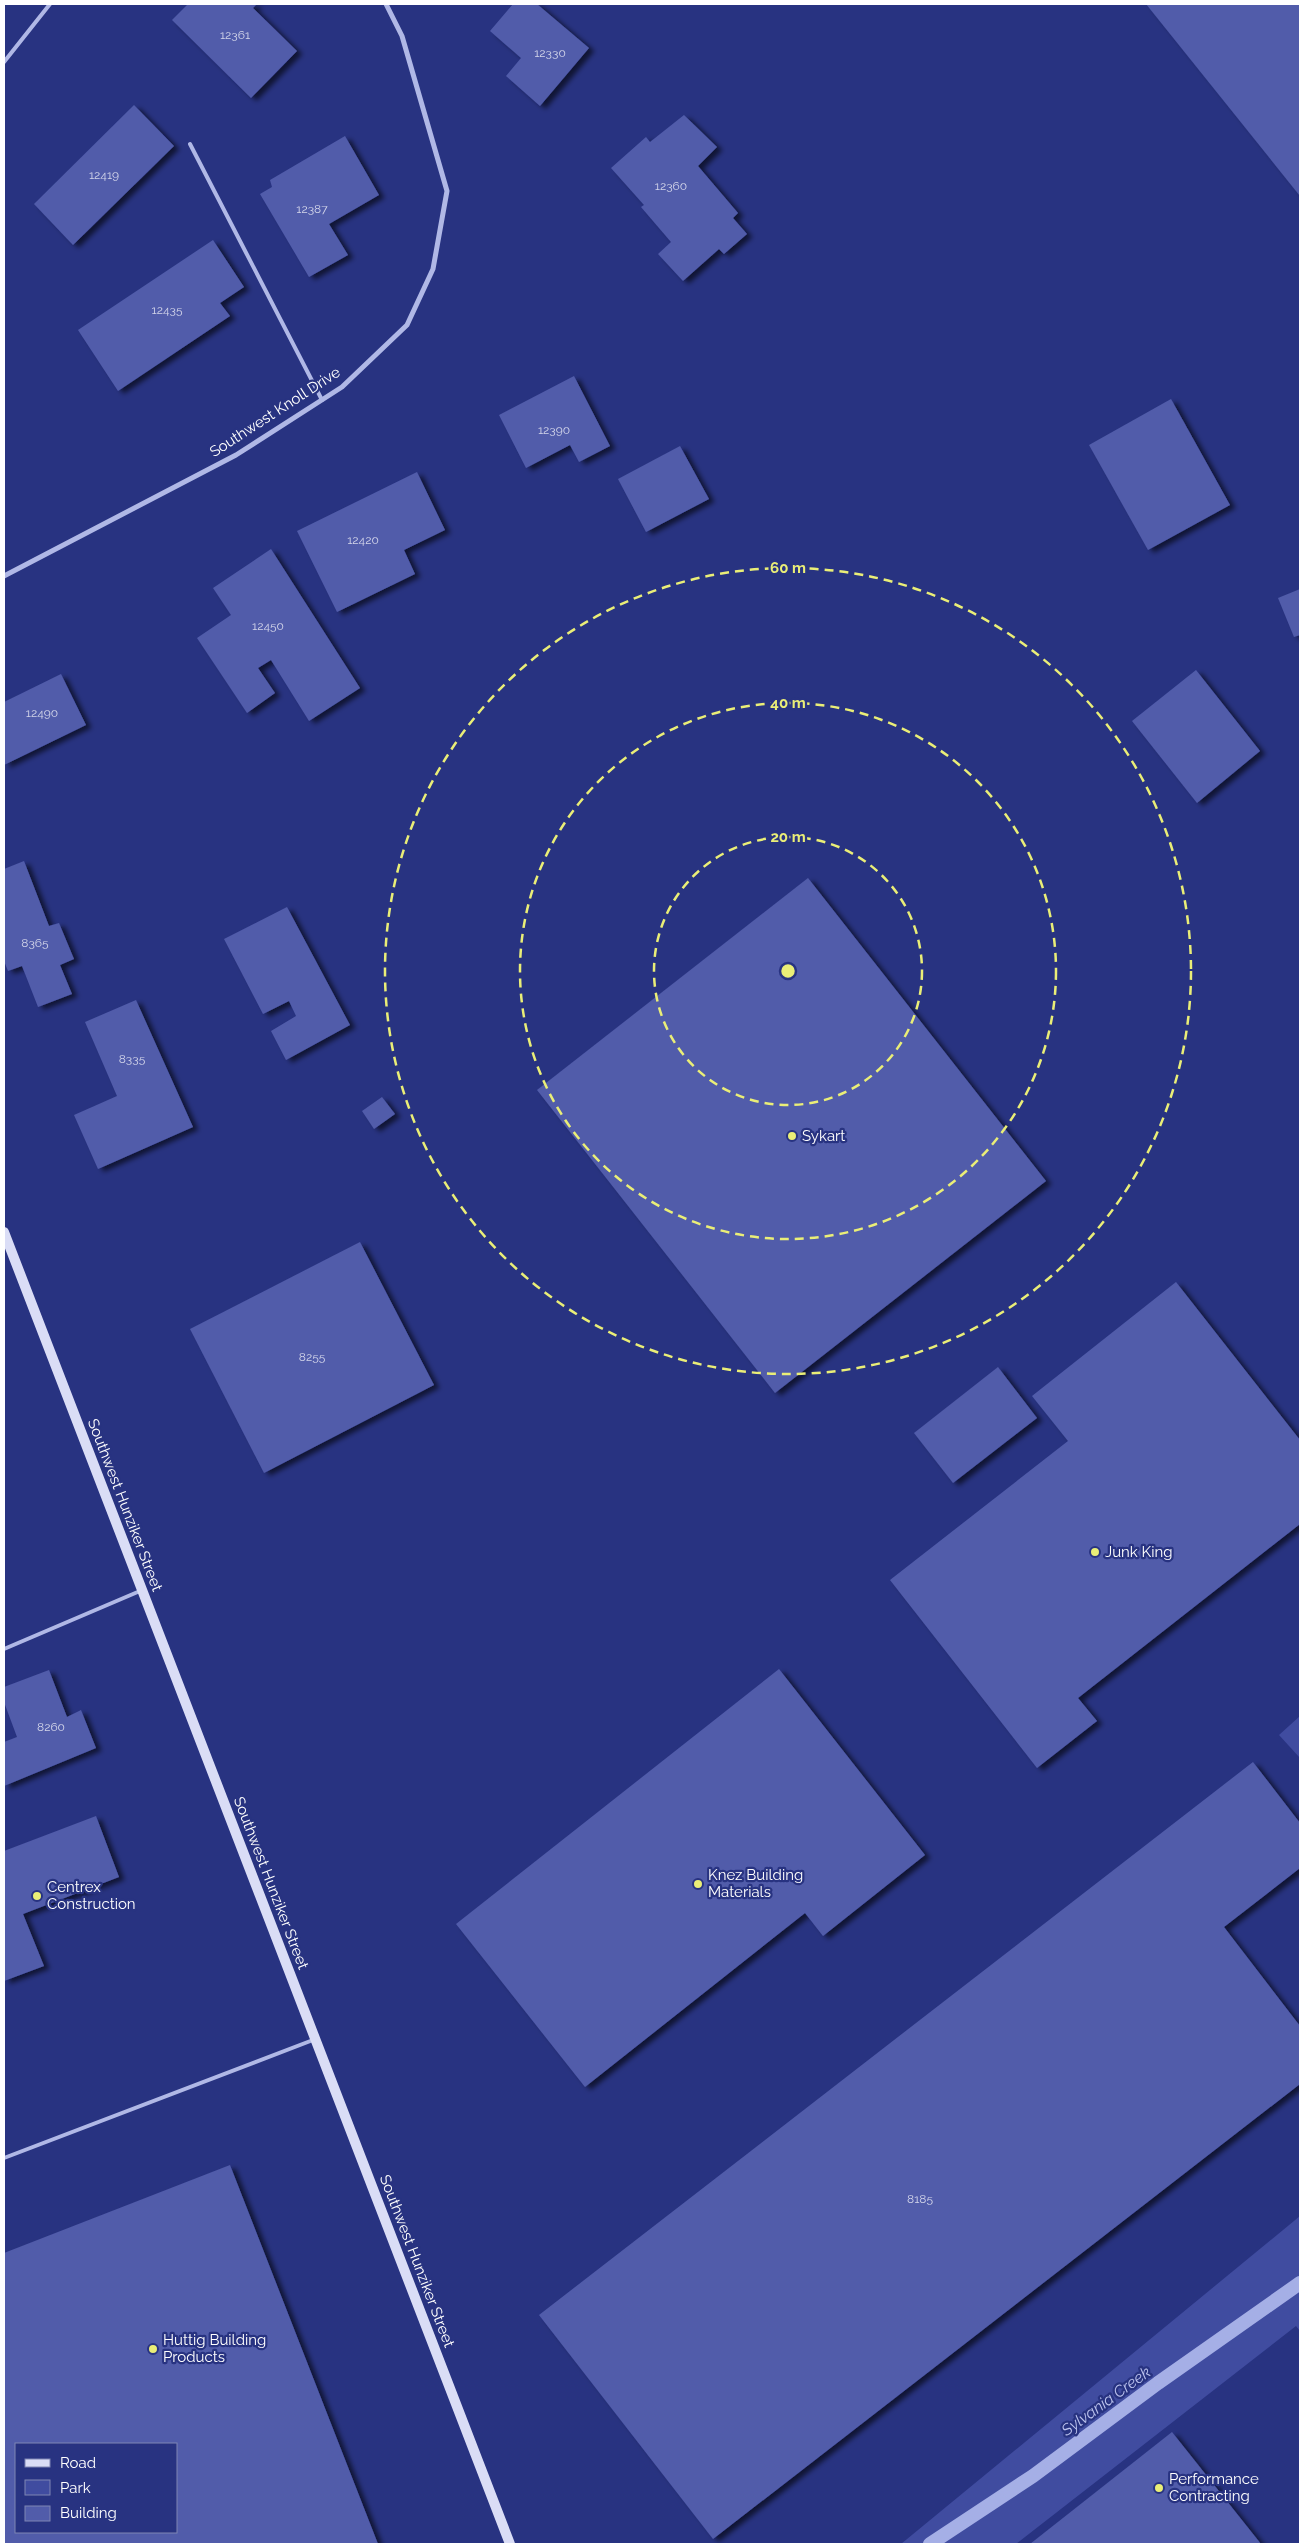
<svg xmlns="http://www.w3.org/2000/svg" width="1304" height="2548" font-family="Raleway,sans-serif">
<defs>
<filter id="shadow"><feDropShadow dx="5.5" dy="3" stdDeviation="2.5" flood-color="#0009"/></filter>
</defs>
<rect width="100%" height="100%" fill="#283381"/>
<g fill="#404ca0">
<polygon points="1300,1716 1300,1758 1279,1735"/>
<polygon points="1300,2216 1300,2331 1296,2326 1016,2544 901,2544"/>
</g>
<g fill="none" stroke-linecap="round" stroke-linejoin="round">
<polyline stroke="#a5afe6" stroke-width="14" points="930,2544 1033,2476 1158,2383 1300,2283"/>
</g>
<g fill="#515caa" fill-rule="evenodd" filter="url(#shadow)">
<polygon points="188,4 257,4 253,8 297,51 251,98 172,20"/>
<polygon points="513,4 537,4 589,48 540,106 506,76 521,58 490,31"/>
<polygon points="1146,4 1300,4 1300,196"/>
<polygon points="134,105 174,146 73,245 34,204"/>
<polygon points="684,115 717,147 698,166 738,213 733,218 747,234 724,254 719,249 683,281 658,254 671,242 641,207 644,205 611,168 646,137 650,142"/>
<polygon points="345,136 379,195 329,224 348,255 309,277 260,194 272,187 270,180"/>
<polygon points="213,240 244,287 220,303 230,316 118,391 78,330"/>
<polygon points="574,376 610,446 579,462 570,445 526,468 499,415"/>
<polygon points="1171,399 1230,505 1148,550 1089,445"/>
<polygon points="680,446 709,499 646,532 618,479"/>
<polygon points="417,472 445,530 404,550 415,574 337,612 297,531"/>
<polygon points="271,549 360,688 309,721 271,660 258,668 275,693 247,713 197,638 231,615 213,588"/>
<polygon points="1300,589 1300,635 1294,637 1278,598"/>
<polygon points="1196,670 1260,751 1197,803 1132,721"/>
<polygon points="61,674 86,725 4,765 4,702"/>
<polygon points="24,861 49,926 59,923 74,959 60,965 72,994 38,1007 22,966 8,971 4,961 4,869"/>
<polygon points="808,878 1046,1181 775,1393 537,1090"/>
<polygon points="287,907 350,1025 286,1060 271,1031 296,1016 289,1001 263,1014 224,939"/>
<polygon points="136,1000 193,1127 98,1169 74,1115 117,1096 85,1022"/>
<polygon points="382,1097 395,1114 374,1129 362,1111"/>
<polygon points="360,1242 434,1385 264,1473 190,1329"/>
<polygon points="1176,1282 1300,1440 1300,1524 1078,1698 1097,1721 1037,1768 890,1580 1068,1441 1032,1396"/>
<polygon points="998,1367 1037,1418 953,1483 914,1433"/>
<polygon points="779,1669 925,1855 823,1936 805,1913 585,2087 456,1924"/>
<polygon points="49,1670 67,1717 81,1710 96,1748 4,1786 4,1742 17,1737 4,1702 4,1687"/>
<polygon points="1253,1762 1300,1823 1300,1868 1224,1927 1300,2026 1300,2084 713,2539 539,2315"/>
<polygon points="96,1816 119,1877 23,1914 44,1966 4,1981 4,1851"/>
<path d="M230,2165L378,2544H4V2253ZM16,2444H176V2532H16Z"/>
<polygon points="1172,2432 1261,2544 1030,2544"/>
</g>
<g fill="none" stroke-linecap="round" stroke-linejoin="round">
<g stroke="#b0b8e6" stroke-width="4">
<polyline points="4,62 50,4"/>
<polyline points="190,144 322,400"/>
<polyline points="4,1649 140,1591"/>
<polyline points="4,2158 313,2040"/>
</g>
<polyline stroke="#b0b8e6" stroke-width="5" points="4,576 236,455 342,387 407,325 433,269 447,191 402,36 386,4"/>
<polyline stroke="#daddf6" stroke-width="10" points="4,1232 510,2544"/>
</g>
<g fill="none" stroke="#eaee77" stroke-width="2.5" stroke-dasharray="9 6">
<circle cx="788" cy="971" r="134"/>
<circle cx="788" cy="971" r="268"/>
<circle cx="788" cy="971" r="403"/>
</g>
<g fill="#eaee77" stroke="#283381" stroke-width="2">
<circle cx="792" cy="1136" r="5"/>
<circle cx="1095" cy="1552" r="5"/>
<circle cx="698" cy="1884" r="5"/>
<circle cx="37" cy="1896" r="5"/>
<circle cx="153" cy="2349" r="5"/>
<circle cx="1159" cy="2488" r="5"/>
</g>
<g text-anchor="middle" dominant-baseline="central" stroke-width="4.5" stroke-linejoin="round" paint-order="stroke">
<g font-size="12" fill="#d4d6ea">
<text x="235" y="35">12361</text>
<text x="550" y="53">12330</text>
<text x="104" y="175">12419</text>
<text x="671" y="186">12360</text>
<text x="312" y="209">12387</text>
<text x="167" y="310">12435</text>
<text x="554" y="430">12390</text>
<text x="363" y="540">12420</text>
<text x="268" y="626">12450</text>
<text x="42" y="713">12490</text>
<text x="35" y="943">8365</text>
<text x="132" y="1059">8335</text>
<text x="312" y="1357">8255</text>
<text x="51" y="1727">8260</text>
<text x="920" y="2199">8185</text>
</g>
<g font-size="15" fill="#fff" stroke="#283381">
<text transform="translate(275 412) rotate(-33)">Southwest Knoll Drive</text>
<text transform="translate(125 1505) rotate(69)">Southwest Hunziker Street</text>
<text transform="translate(271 1883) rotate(69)">Southwest Hunziker Street</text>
<text transform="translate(417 2261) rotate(69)">Southwest Hunziker Street</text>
</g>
<g font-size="15" fill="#fff" stroke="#283381" text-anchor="start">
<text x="802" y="1136">Sykart</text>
<text x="1105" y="1552">Junk King</text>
<text x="708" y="1875">Knez Building<tspan x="708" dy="17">Materials</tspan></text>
<text x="47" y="1887">Centrex<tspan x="47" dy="17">Construction</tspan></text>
<text x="163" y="2340">Huttig Building<tspan x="163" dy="17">Products</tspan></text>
<text x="1169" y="2479">Performance<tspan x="1169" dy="17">Contracting</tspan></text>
</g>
<g font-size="16" font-style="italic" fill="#bcc3ee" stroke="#283381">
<text transform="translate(1106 2401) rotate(-36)">Sylvania Creek</text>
</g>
</g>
<circle cx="788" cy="971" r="8" fill="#eaee77" stroke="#283381" stroke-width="2.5"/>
<g font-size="15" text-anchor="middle" font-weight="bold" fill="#eaee77" stroke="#283381" stroke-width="4.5" stroke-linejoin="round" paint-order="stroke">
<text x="788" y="573">60 m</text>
<text x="788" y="708">40 m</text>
<text x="788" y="842">20 m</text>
</g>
<rect width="1304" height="2548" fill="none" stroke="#ffffff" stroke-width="10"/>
<rect x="15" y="2443" width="162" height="90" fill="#283381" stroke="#7e85b3"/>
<rect x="25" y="2459" width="25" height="8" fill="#daddf6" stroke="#7e85b3"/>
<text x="60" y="2468" font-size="15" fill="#ffffff">Road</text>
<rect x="25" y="2480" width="25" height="15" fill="#404ca0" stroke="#7e85b3"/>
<text x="60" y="2493" font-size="15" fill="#ffffff">Park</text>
<rect x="25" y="2506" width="25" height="15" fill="#515caa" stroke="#7e85b3"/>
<text x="60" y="2518" font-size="15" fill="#ffffff">Building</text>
</svg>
